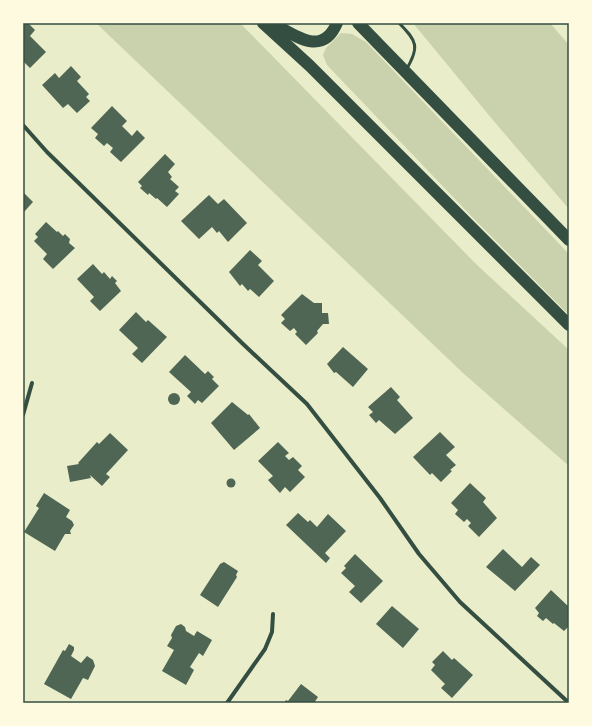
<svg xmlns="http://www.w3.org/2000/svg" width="592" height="726" font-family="'Titillium Web',sans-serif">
<rect width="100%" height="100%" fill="#e9edc9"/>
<g fill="#cad2ad">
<polygon points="96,23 240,23 475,263 569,350 569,466 463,373"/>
<polygon points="413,23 550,23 569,45 569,209 492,119"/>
<polygon points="341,33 352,34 366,42 569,254 569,315 475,220 327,65 323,55 326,48"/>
</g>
<g fill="#4f6655">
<polygon points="23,23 28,23 35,30 30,36 46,52 30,68 23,61"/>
<polygon points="71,66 81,77 77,81 89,94 86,97 90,101 77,113 68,104 63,108 42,85 55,73 59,78"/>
<polygon points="112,106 127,121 122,126 132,136 137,130 145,138 121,162 110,152 113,148 107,143 104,146 95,138 98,134 91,128"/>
<polygon points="165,154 175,164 168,172 172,177 170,179 179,187 175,191 179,194 167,207 157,198 156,199 149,193 148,195 140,188 142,186 138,182"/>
<polygon points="23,192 33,202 23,213"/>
<polygon points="209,195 218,204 224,199 247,223 228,242 219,231 217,233 212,227 199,239 181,221"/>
<polygon points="46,222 57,232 58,231 63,236 65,234 70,239 69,243 75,248 53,269 43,259 47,254 34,241 38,237 35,234"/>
<polygon points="250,250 262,261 258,265 274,281 259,297 250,289 248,291 242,284 240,286 229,272"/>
<polygon points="93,264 102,274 104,272 110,279 112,276 117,281 115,283 121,291 100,311 90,301 94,297 77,279"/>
<polygon points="302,294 314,303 322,303 322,313 328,313 329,324 323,324 317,331 318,333 306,345 295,334 297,332 294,328 290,331 281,323 285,319 281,315"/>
<polygon points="136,312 146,322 148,320 167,337 142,363 132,354 138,348 119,330"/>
<polygon points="343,347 368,369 353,387 336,372 334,373 327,364"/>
<polygon points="185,355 205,374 208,371 214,377 212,379 219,386 202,403 198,400 195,404 187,396 191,392 169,372"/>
<polygon points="391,387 400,397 397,400 413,418 395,434 379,420 376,423 369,415 373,412 368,407"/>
<circle cx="174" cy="399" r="6"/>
<polygon points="232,402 248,415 249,414 260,428 234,450 211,423"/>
<polygon points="440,432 455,447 446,455 456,465 450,470 452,471 441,482 432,473 430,475 413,457"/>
<polygon points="110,433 128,450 106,474 110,477 102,486 90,475 91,478 70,482 67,466 79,464 78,463 97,442 99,444"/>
<polygon points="278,442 289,453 285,456 289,460 293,457 302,466 298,470 305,477 290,492 285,487 280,493 268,480 273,476 258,461"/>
<circle cx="231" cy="483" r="4.5"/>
<polygon points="470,483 486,498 483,502 497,518 479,537 468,526 471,523 467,519 464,522 455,514 458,510 451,503"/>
<polygon points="44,493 70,510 66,517 72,521 74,525 70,531 71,534 65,534 55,551 24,532 39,508 36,506"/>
<polygon points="298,513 308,522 310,520 317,527 328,514 346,531 325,553 330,558 326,563 286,525"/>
<polygon points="503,549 522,567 531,557 540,565 515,591 486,567"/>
<polygon points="355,554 383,581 361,603 349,592 355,586 341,573 346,568 344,566"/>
<polygon points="224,562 238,571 236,575 237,577 218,607 200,595 220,564"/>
<polygon points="551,590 569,607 569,626 564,631 554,623 553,624 546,618 543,621 537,616 539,613 535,608"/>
<polygon points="392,606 419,629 403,648 376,624"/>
<polygon points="181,624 185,627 186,631 194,636 197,631 212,640 203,656 199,653 190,667 194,670 186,685 162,671 174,650 167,646 172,638 171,635 176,626"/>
<polygon points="69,644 74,647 74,650 71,656 81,663 87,656 93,660 95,666 88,680 83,678 71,699 44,684 63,650 65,651"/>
<polygon points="443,651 452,660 454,658 473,675 452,698 441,688 445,684 431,670 435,665 432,662"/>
<polygon points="301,684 318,697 314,703 284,703 286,700 288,701"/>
</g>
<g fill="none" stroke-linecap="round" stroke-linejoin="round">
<path stroke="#344e41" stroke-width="3" d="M399,23C417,41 420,47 406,70"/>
<g stroke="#344e41" stroke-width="4">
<polyline points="23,125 47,152 242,343 307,404 380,498 419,554 460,602 569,703"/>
<polyline points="23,415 32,383"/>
<polyline points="227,703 265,649 272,632 273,614"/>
</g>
<g stroke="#344e41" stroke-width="12">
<polyline points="263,23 310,66 569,325"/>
<path d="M272,23C295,35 322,58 337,23"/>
<polyline points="358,23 569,240"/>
</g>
</g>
<rect width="592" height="726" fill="none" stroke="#fefae0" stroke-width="48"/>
<rect x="24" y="24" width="544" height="678" fill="none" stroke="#344e41" stroke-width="1.5"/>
</svg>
